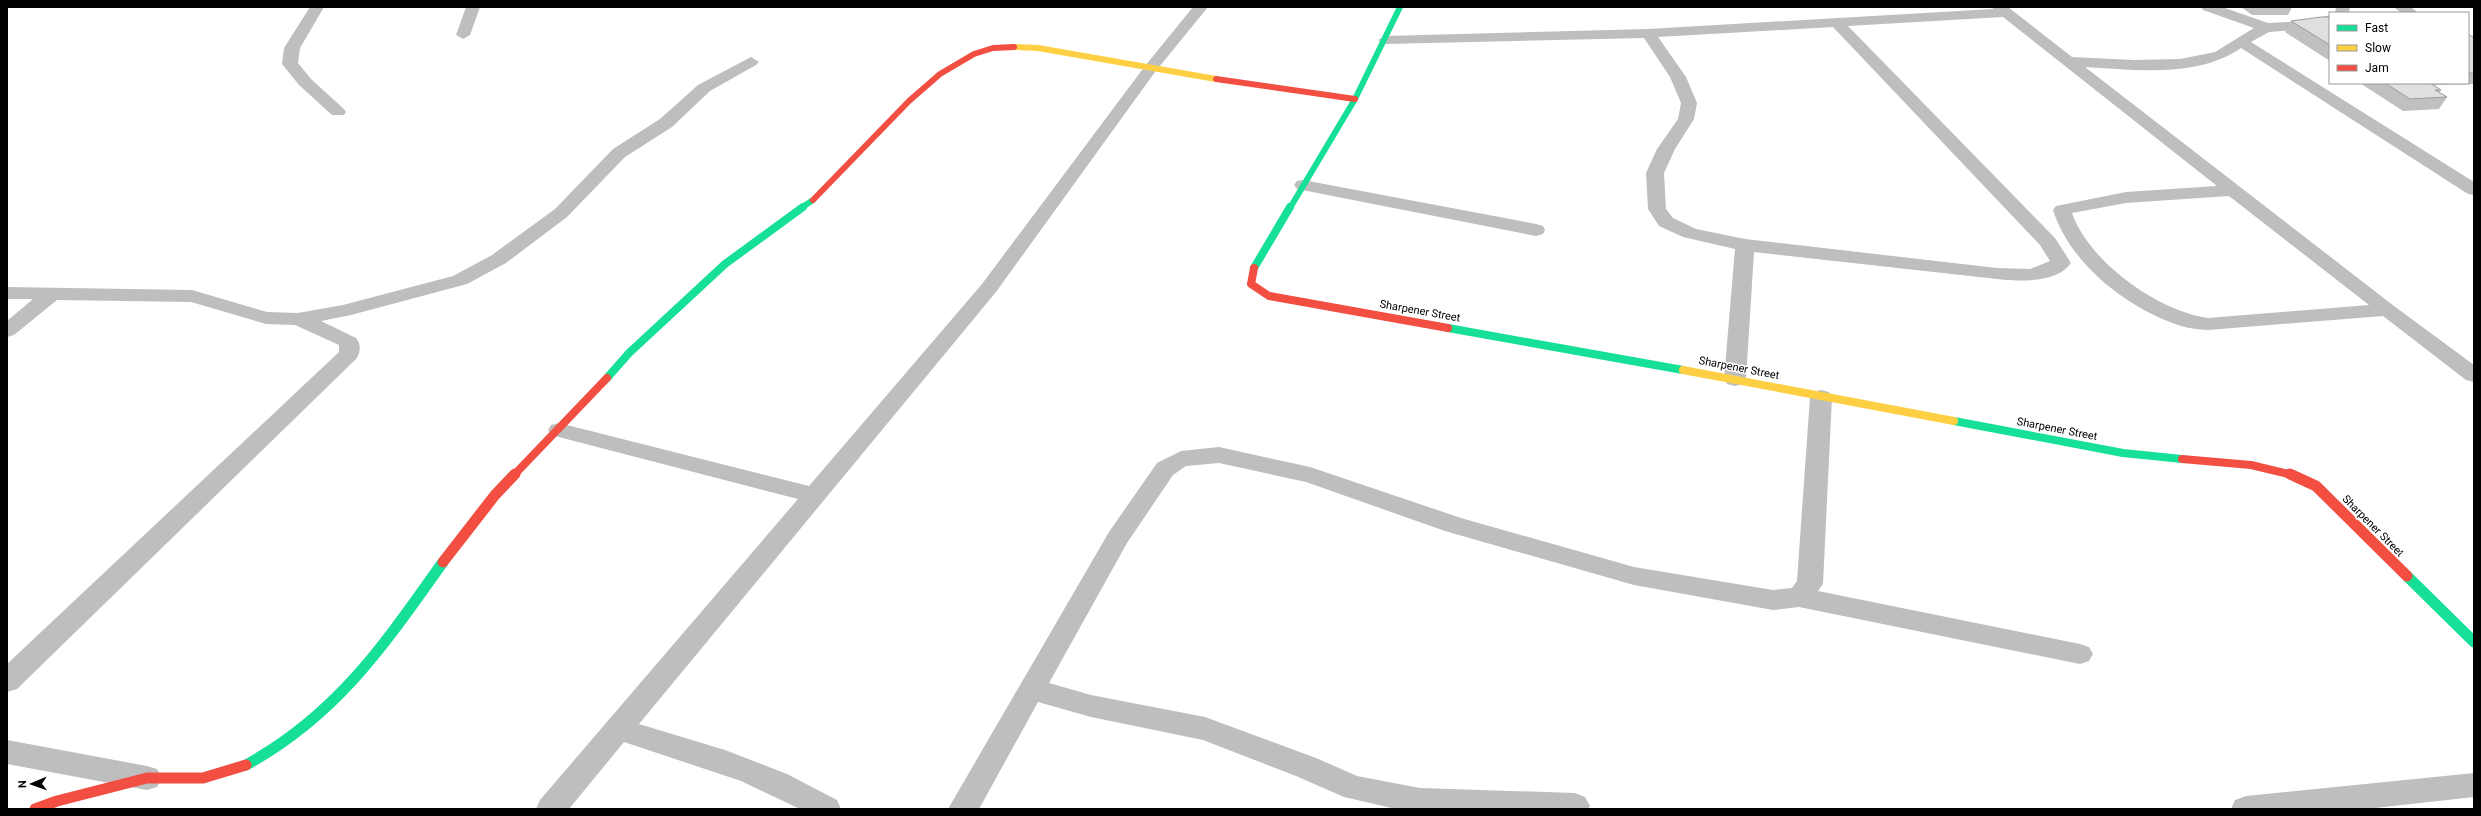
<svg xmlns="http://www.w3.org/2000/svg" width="2481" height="816" font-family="Roboto,sans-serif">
<rect width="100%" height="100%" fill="#fff"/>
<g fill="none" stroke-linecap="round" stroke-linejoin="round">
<g fill="#bebebe" fill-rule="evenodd">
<polygon points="310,7 324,7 300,48 298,63 311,79 344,109 346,112 344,115 332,115 299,85 282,64 284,48"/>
<polygon points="466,7 480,7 470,35 463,39 456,35"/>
<polygon points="1193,7 1208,7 1155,72 996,292 639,724 725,750 787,774 837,800 841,809 800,809 741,781 624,742 569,809 536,809 540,800 798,499 551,435 548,430 551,425 559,423 809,486 982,284 1145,66"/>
<path d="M1992,7H2008L2072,57L2134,60L2180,59L2215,52L2254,28L2203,10L2201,7H2222L2268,23L2307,21L2330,15V23L2307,29L2269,32L2251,42L2474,182V195L2468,194L2241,48C2198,78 2135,70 2085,67L2394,306L2474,365V382L2466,380L2383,316L2208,330C2199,329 2190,329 2181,326C2128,309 2070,264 2053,210L2056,206L2126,192L2217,186L2003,17L1848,26L2055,238L2071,263C2058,282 2026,281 2006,280L1754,252L1746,379L1743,384L1735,386L1727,384L1724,379L1735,249L1683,237L1659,226L1648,209L1646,173L1657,149L1678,119L1681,103L1670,77L1644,38L1385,44L1378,40L1385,36L1648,29L1993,9ZM1833,27L2040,245L2050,261L2030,269L1997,268L1745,239L1696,229L1673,218L1666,209L1664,173L1675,149L1694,119L1697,103L1686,77L1658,37ZM2229,196L2369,305L2208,318C2158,311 2089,262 2072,213L2126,203Z"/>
<polygon points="2336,7 2350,7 2349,13 2335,13"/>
<polygon points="2394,7 2411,7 2418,13 2401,13"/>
<path d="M751,57L759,62L756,65L710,91L672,127L625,157L567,217L506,263L467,284L351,315L321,321L356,338C361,344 361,352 356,359L17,689L7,692V664L339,352V345L295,325L266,324L191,302L57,300L14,335L7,337V321L33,299H7V287L192,290L267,312L298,313L343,305L453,276L492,255L555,209L613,149L660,119L698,85Z"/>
<polygon points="1303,180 1536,224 1543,226 1545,230 1543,234 1536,236 1297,189 1294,185 1297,181"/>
<polygon points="1821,390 1829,392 1832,397 1823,584 1818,591 2080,644 2089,647 2093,654 2089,661 2080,664 1799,607 1773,610 1634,585 1445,531 1306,482 1219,463 1186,466 1173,475 1127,543 1049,683 1091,695 1205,717 1316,758 1357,776 1420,788 1575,793 1585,797 1590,806 1588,809 1396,809 1344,797 1296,776 1203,740 1091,717 1038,702 979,809 948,809 1109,532 1157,463 1181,451 1219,447 1310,467 1461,518 1634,567 1773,590 1792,588 1797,581 1810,397 1813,392"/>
<polygon points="7,740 147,766 157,769 162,778 157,787 147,790 7,764"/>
<polygon points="2474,773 2474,797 2366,809 2231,809 2235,800 2246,796"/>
</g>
<g stroke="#16e098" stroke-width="6">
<polyline points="801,208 813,200"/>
<polyline points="1290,208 1355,99 1400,7"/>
</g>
<g stroke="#16e098" stroke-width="8">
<polyline points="1254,268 1290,207"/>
<polyline points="1448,328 1683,370"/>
<polyline points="607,378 629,353 725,264 803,207"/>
<polyline points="1954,421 2123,453 2182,459"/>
</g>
<g stroke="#16e098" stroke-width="11">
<polyline points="2407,576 2474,642"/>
<path d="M246,765C337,715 384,645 443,562"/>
</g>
<polyline stroke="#ffcf43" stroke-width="6" points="1014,47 1038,48 1216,79"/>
<polyline stroke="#ffcf43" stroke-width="8" points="1683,370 1954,421"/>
<g stroke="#f24e42" stroke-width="6">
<polyline points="1216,79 1355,99"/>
<polyline points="813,200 909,101 940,74 974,54 993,48 1014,47"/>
</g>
<g stroke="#f24e42" stroke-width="8">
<polyline points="1254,268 1251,284 1269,296 1448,328"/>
<polyline points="2182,459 2251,465 2293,475"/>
<polyline points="514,475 607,378"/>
</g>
<g stroke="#f24e42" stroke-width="11">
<polyline points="2290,474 2316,486 2407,576"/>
<polyline points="443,562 495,495 515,474"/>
<polyline points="35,809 57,801 147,778 203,778 246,765"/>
</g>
</g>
<g fill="#c0c0c0">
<polygon points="2241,7 2292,7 2288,15 2252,15"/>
<polygon points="2330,17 2330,61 2285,32 2291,21"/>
<polygon points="2468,34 2474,38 2474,84 2434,85 2441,90 2439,93 2447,97 2439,109 2403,111 2360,83 2468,83"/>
</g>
<g fill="#dfdfdf" stroke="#9c9c9c">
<polygon points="2321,17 2330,17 2330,45 2291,21"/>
<polygon points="2468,34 2473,37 2474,38 2474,73 2468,73"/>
<polygon points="2385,83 2430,83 2441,90 2435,90 2447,97 2410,99"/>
</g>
<g text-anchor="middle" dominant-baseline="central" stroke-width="3" stroke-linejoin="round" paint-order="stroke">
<g font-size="11" fill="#000" stroke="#fff">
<text transform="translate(1420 311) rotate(10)">Sharpener Street</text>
<text transform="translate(1739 368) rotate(11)">Sharpener Street</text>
<text transform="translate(2057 429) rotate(11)">Sharpener Street</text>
<text transform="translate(2373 526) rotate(45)">Sharpener Street</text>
</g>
</g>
<rect width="2481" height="816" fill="none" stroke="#000000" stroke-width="16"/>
<rect x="2329" y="12" width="140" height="72" fill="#ffffff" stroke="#999999"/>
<rect x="2337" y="25" width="20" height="6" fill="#16e098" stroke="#999999"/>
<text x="2365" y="32" font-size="12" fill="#000000">Fast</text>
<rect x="2337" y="45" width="20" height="6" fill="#ffcf43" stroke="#999999"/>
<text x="2365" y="52" font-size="12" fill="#000000">Slow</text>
<rect x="2337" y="65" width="20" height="6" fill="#f24e42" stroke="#999999"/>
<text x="2365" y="72" font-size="12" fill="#000000">Jam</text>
<g transform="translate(32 784) rotate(268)" stroke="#ffffff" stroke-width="3" paint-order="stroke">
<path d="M0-3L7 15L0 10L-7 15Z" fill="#000000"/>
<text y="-6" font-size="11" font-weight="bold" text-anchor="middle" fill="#000000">N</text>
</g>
</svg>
